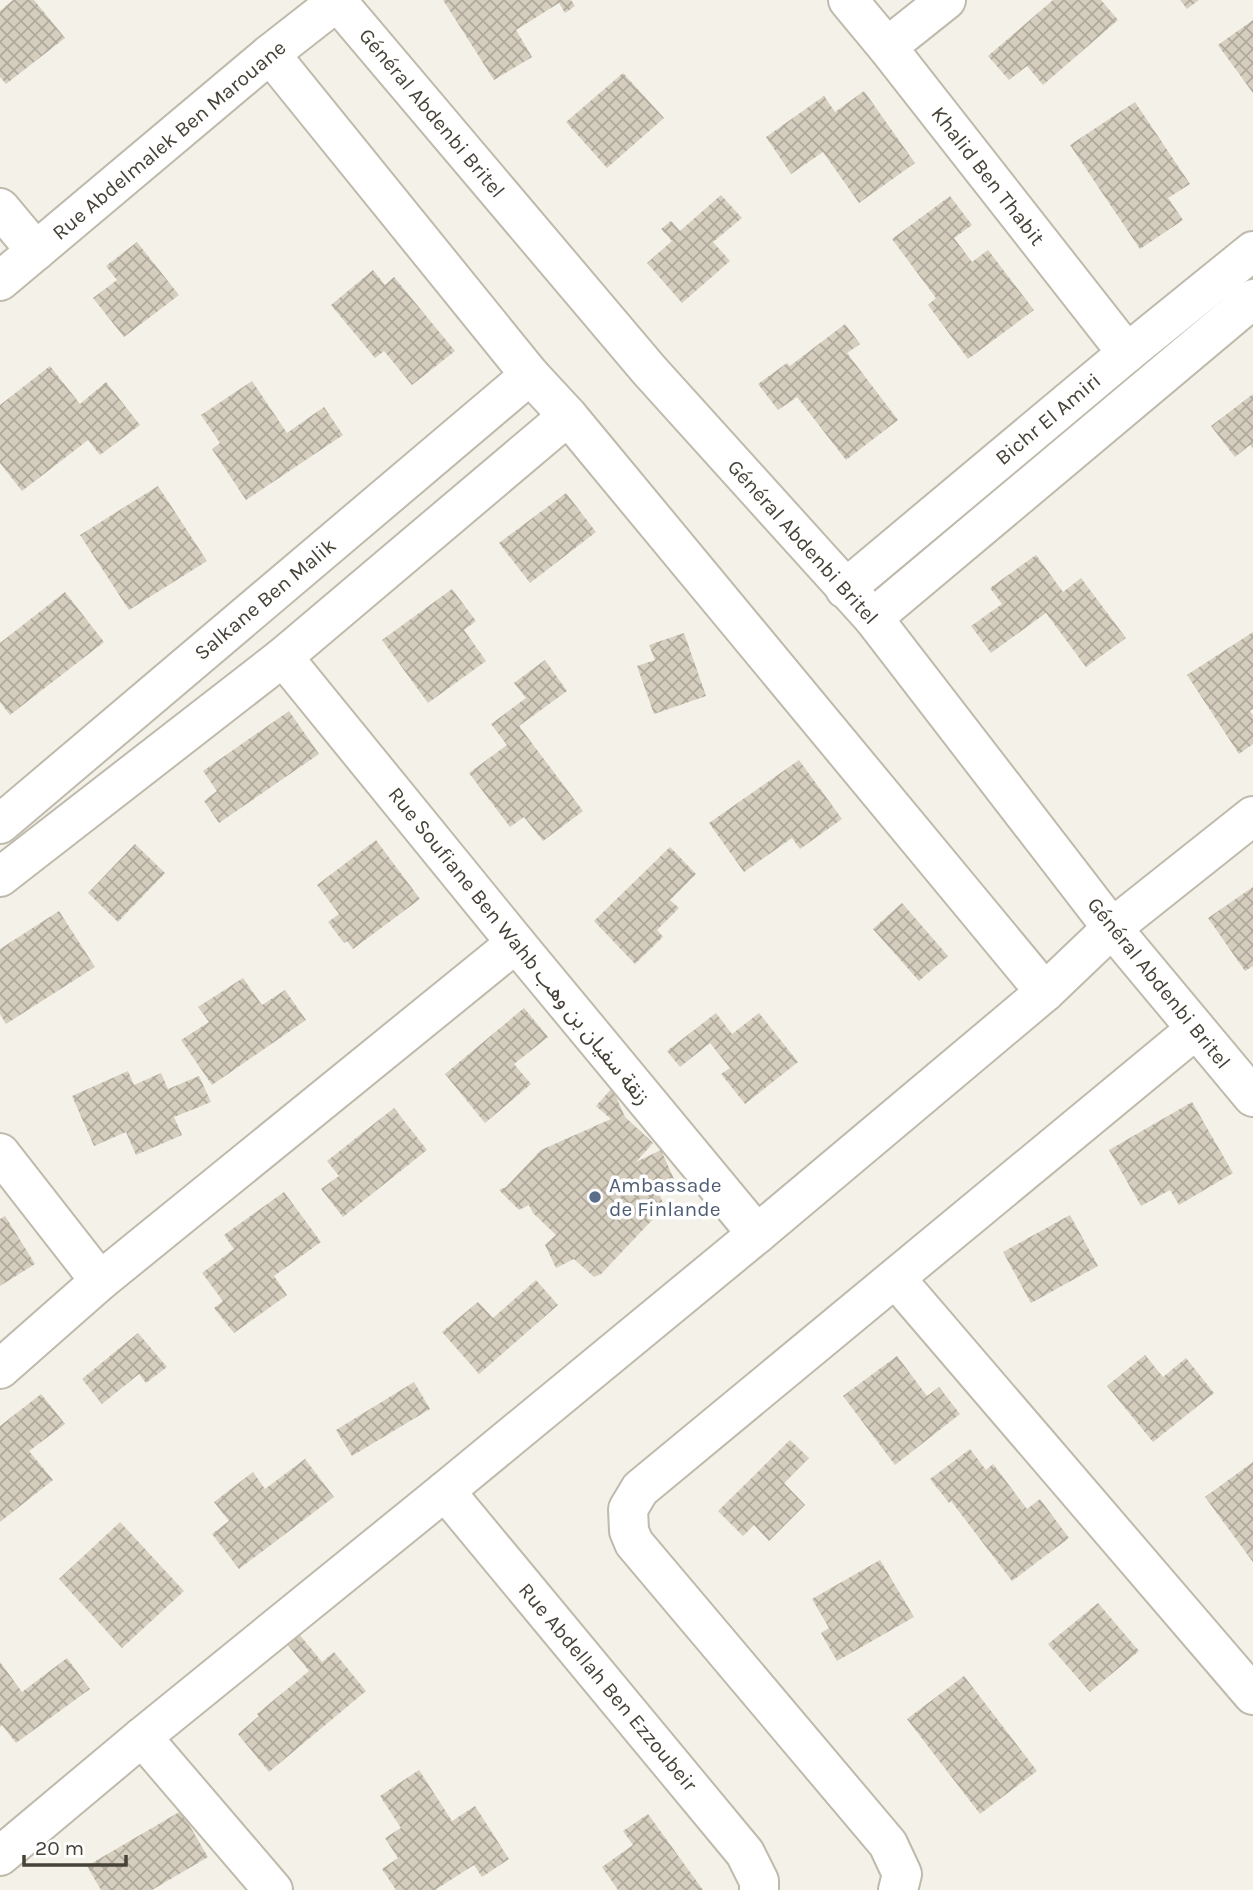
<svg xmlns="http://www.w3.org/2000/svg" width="1253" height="1890" font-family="Karla,'Noto Sans Arabic',sans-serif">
<defs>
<pattern id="building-cross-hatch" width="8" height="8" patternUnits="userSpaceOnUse" patternTransform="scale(1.75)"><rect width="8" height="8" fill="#d5cebf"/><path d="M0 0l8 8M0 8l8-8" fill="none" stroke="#afa99c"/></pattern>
</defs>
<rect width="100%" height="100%" fill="#f4f1e9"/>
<g fill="url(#building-cross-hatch)">
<polygon points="13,0 34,0 65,38 6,84 0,77 0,11"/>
<polygon points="443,0 571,0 575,6 565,13 559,3 516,30 532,57 494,80"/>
<polygon points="1053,0 1101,0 1118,20 1043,85 1027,66 1009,80 988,56"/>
<polygon points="1180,0 1199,0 1187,9"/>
<polygon points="1253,20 1253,93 1218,45"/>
<polygon points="623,73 664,118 607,168 566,122"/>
<polygon points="864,91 915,163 859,203 823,152 791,174 766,137 824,96 835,112"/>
<polygon points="1135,102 1190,184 1168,198 1183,220 1140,249 1070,145"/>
<polygon points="721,195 742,218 713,242 730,261 682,303 647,263 672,241 661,229 671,221 680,231"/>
<polygon points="950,196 972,225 954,238 972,262 988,250 1034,310 968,359 928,305 936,298 892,239"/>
<polygon points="137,242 179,295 124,337 93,298 117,280 106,266"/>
<polygon points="373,270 385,285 394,277 455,351 412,385 384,351 375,358 331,305"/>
<polygon points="845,324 860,344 847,353 898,420 846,460 797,397 778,410 758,384 787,363 790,366"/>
<polygon points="50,366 80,404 106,382 140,425 100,455 88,440 22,491 0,463 0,405"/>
<polygon points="252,381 287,433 324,407 343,435 246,500 212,449 220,443 201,415"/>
<polygon points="1253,394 1253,449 1250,445 1235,457 1211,426"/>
<polygon points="158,486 207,561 129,610 80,535"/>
<polygon points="566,493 596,532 530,583 499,543"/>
<polygon points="1036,555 1063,592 1081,578 1126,638 1086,667 1046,613 991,653 971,626 1002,604 990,588"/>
<polygon points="452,589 476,621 464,630 486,661 428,703 382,640"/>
<polygon points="65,592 104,642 10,715 0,702 0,643"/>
<polygon points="1253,632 1253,709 1250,711 1253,715 1253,744 1239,754 1187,675"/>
<polygon points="684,633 706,696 654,714 637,666 655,660 649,645"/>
<polygon points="545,660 567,691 519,726 583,811 543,841 524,817 510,827 469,773 507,745 491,724 526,698 514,683"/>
<polygon points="289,711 319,754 219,823 204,801 217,791 203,771"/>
<polygon points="799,760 842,819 800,849 792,838 744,872 709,823"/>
<polygon points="376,840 420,899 353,949 347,941 344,943 328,922 339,914 317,885"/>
<polygon points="135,844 165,873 118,922 88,893"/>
<polygon points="670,847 696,874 670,900 679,908 657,930 663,937 635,964 594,921"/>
<polygon points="1253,887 1253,966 1245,971 1208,918"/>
<polygon points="902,903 948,956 919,981 873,929"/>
<polygon points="59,911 95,967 6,1024 0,1014 0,949"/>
<polygon points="243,978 262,1005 285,990 306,1020 212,1085 181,1040 209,1022 198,1007"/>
<polygon points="524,1008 548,1037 514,1064 531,1084 485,1123 445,1074"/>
<polygon points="716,1013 732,1034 759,1013 798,1062 745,1104 721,1074 730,1068 710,1043 680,1067 667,1051"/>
<polygon points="128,1071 134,1085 161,1073 168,1089 199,1076 211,1102 174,1117 182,1135 136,1155 126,1132 94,1146 72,1096"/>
<polygon points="612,1088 625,1117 653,1143 636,1162 661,1150 674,1179 656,1187 667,1212 655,1217 601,1274 594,1277 574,1259 556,1268 545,1245 556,1235 533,1213 529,1205 519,1210 499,1190 506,1187 541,1150 611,1119 596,1106"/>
<polygon points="1192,1102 1233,1173 1179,1205 1170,1190 1141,1206 1109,1150"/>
<polygon points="394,1108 427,1150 343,1217 321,1189 339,1176 327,1161"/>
<polygon points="284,1192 321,1242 274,1276 287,1295 234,1333 214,1308 223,1301 202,1273 234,1249 224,1235"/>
<polygon points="1070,1215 1098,1266 1031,1303 1003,1252"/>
<polygon points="5,1216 35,1264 0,1286 0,1219"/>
<polygon points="536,1280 558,1305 479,1374 442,1332 478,1302 493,1318"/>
<polygon points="138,1333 167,1367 146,1383 139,1374 102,1404 82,1379"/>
<polygon points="1145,1355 1163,1377 1186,1358 1214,1393 1153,1442 1107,1386"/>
<polygon points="897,1356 927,1396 939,1387 960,1414 895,1465 843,1396"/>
<polygon points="414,1382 430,1409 352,1456 336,1430"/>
<polygon points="41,1394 65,1424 29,1451 53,1480 0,1522 0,1426"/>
<polygon points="790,1440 809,1458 784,1483 805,1505 769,1541 754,1525 743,1536 718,1511"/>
<polygon points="970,1449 986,1470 993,1464 1027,1509 1040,1499 1069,1538 1012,1581 951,1501 949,1503 930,1479"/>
<polygon points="305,1459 334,1497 239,1569 212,1534 229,1521 214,1502 253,1472 265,1489"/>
<polygon points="1253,1462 1253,1562 1205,1497"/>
<polygon points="120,1522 184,1591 122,1648 59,1579"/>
<polygon points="880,1560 914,1617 837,1661 821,1633 829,1628 812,1599"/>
<polygon points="1098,1603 1139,1651 1090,1692 1048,1644"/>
<polygon points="299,1634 322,1662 334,1652 366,1691 269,1772 238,1734 259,1716 257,1714 309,1671 287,1644"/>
<polygon points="67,1658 90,1689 16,1743 2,1725 0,1727 0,1662 22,1692"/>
<polygon points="964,1676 1037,1771 980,1814 907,1719"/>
<polygon points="419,1770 452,1821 475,1806 509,1859 482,1877 474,1865 435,1890 396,1890 382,1869 398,1858 385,1838 401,1828 380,1796"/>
<polygon points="181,1811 208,1857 152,1890 101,1890 87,1866"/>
<polygon points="648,1814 703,1890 618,1890 602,1867 633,1845 623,1831"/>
</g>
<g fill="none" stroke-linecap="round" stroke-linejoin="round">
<defs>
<g id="minor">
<polyline points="336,0 649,370 873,618 1112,928 1253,1097"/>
<polyline points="848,0 887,47 1127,353"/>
<polyline points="887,47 946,0"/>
<polyline points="270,54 530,375 568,416 1045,992"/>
<polyline points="0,208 36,251"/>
<polyline points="0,281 270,54 339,0"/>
<polyline points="845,589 1127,353 1253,251"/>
<polyline points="873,618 1253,299"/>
<polyline points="283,657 516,943 757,1234"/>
<polyline points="0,824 530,375"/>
<polyline points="0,877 283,657 568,416"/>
<polyline points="0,1153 100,1281"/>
<polyline points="896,1279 1253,1695"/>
<polyline points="0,1369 100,1281 516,943"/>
<polyline points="445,1491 745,1853 759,1881 759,1890"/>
<polyline points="142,1737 273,1890"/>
<polyline points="0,1856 142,1737 445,1491 757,1234 1045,992 1112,928 1253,816"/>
<polyline points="898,1890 902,1874 888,1844 634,1543 629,1531 628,1509 640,1489 1196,1029"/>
</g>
</defs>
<use href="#minor" stroke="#bfbaac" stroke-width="42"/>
<use href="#minor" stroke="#fff" stroke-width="38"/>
</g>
<circle fill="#5c6f8a" stroke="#fff" stroke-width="2.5" cx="595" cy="1197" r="7"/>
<g text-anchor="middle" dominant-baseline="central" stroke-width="7" stroke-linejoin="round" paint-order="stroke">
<g font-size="21" fill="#474238" stroke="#fff">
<text transform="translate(432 113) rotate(50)">Général Abdenbi Britel</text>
<text transform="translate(169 140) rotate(-40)">Rue Abdelmalek Ben Marouane</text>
<text transform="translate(988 176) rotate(52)">Khalid Ben Thabit</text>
<text transform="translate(1048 419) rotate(-40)">Bichr El Amiri</text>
<text transform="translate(803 542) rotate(48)">Général Abdenbi Britel</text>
<text transform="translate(265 599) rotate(-40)">Salkane Ben Malik</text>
<text transform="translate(519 946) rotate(51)">Rue Soufiane Ben Wahb زنقة سفيان بن وهب</text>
<text transform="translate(1159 983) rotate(51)">Général Abdenbi Britel</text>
<text transform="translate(608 1687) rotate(50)">Rue Abdellah Ben Ezzoubeir</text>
</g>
<g font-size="21" fill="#4e5e75" stroke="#fff" text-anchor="start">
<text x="609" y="1185">Ambassade<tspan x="609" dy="24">de Finlande</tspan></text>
</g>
</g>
<path d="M24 1855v10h102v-10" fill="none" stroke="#474238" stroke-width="3.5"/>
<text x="35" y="1855" font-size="21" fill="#474238" stroke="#ffffff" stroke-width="5" paint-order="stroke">20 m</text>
</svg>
